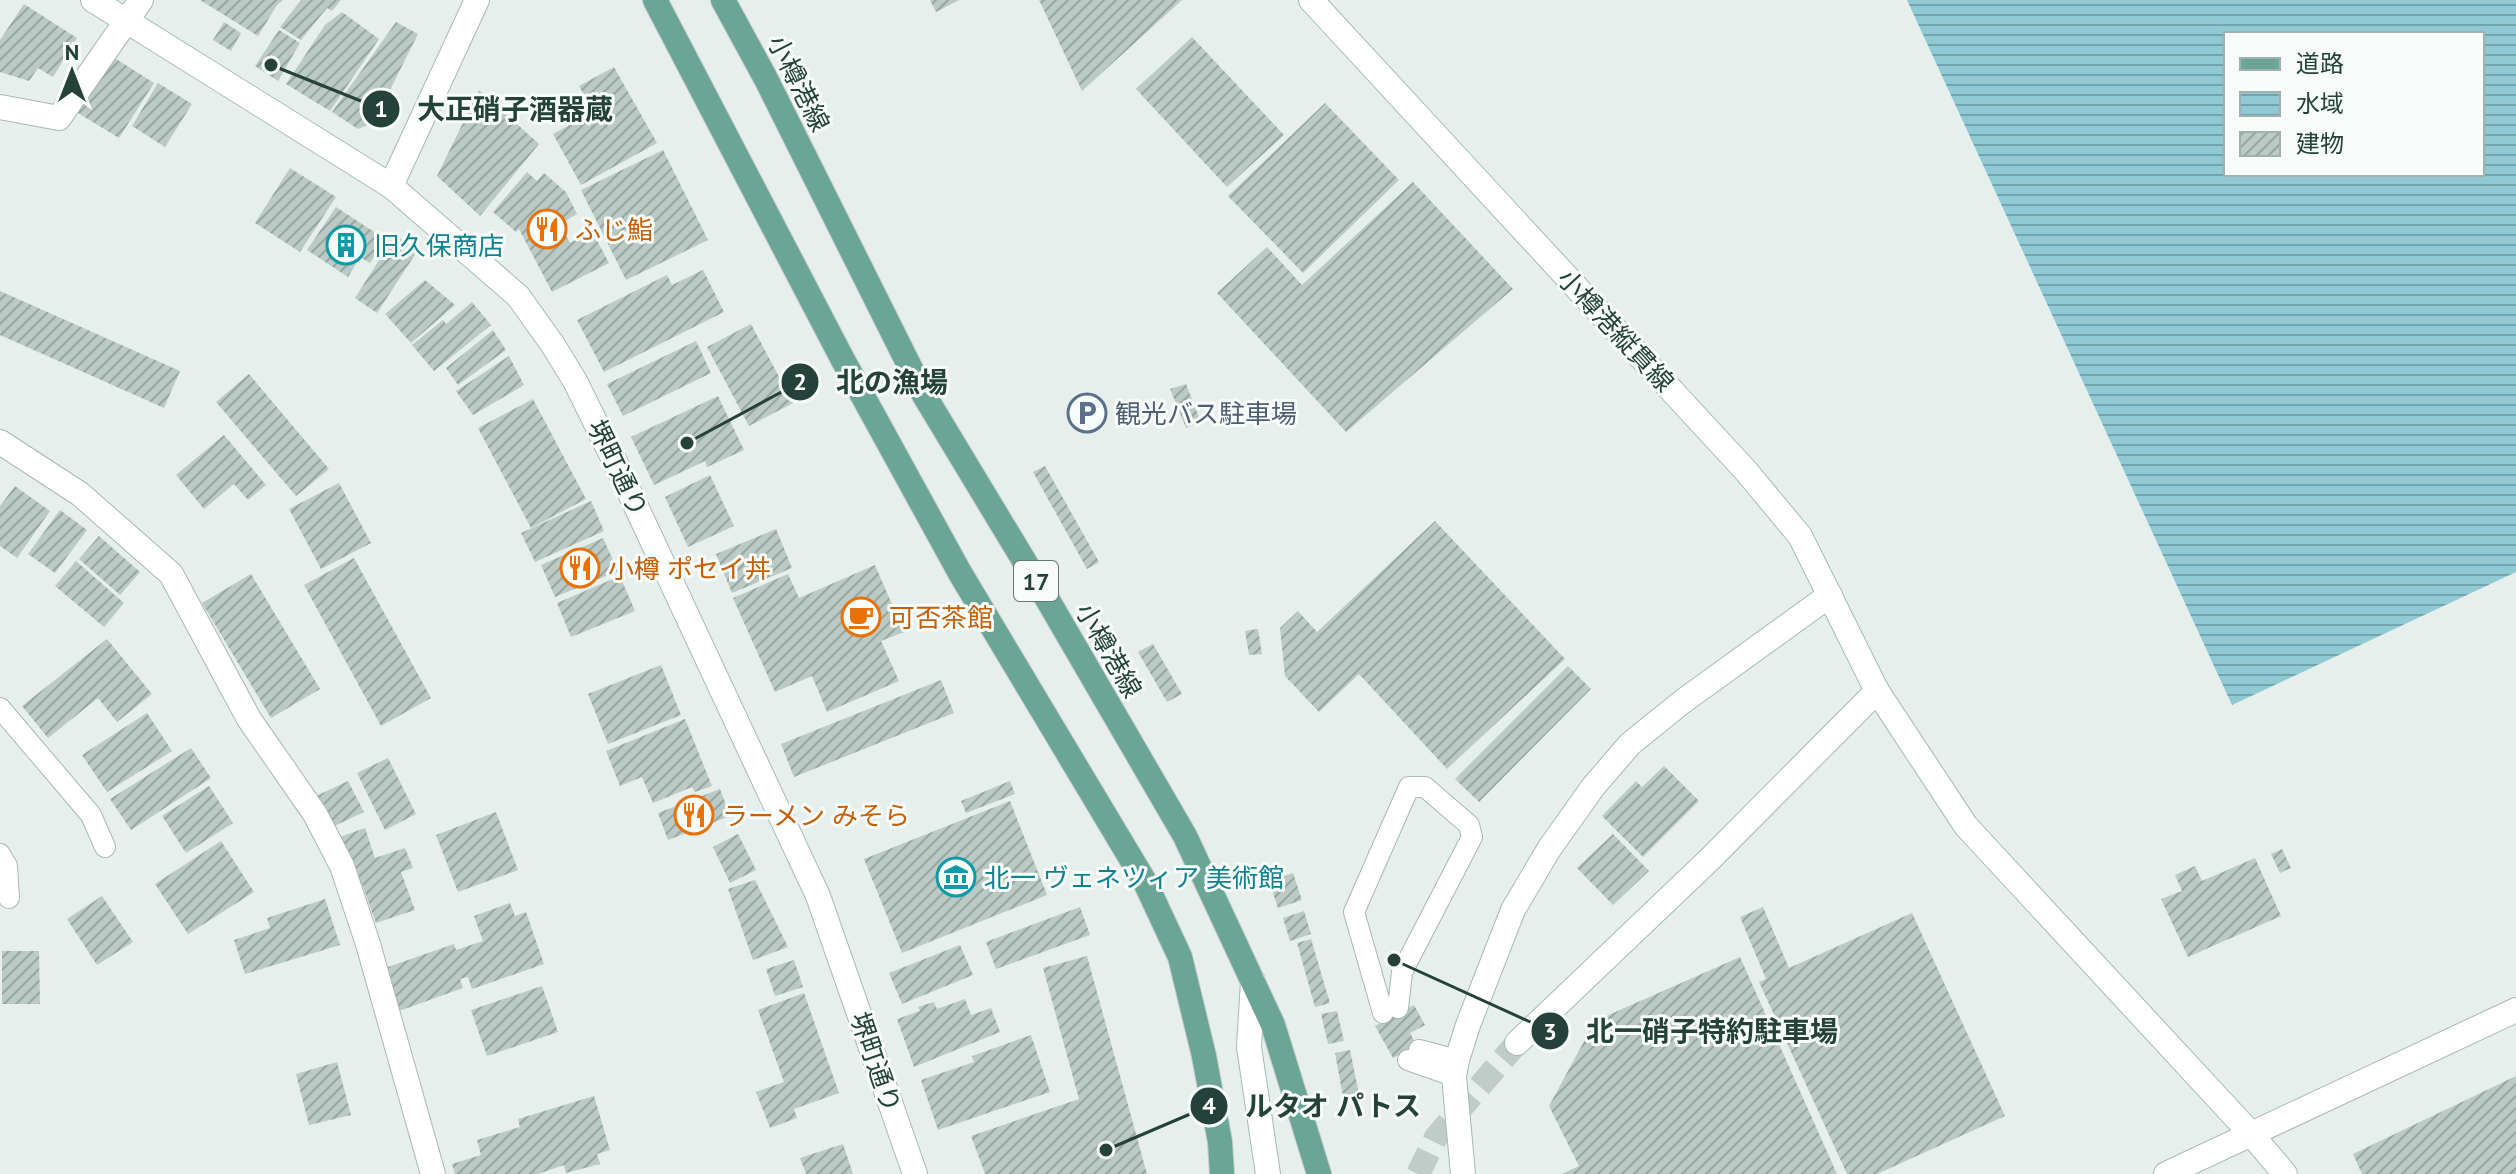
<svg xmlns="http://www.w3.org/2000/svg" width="2516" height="1174" font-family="'PT Sans','Noto Sans JP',sans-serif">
<defs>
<pattern id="water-rules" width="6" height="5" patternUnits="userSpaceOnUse" patternTransform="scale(2)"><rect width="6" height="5" fill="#8ec9d4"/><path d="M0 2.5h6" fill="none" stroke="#74a5ad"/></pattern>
<pattern id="building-hatch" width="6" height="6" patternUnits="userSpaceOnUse" patternTransform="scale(2)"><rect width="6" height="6" fill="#bbcac4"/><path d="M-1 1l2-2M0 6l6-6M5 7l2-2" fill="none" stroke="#98a6a0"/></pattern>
</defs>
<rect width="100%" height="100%" fill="#e6efeb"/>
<path fill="url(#water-rules)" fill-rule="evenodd" d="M1907,0H2516V572L2232,705ZM2226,34H2482V174H2226Z"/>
<g fill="url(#building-hatch)">
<polygon points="200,0 283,0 277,5 258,36"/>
<polygon points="301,0 341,0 332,11 327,8 301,40 280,27"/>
<polygon points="930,0 959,0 936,12"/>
<polygon points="1039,0 1182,0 1082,91"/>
<polygon points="24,4 77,38 53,77 38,68 29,81 0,72 0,40"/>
<polygon points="342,12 379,39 330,111 286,84 325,25"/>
<polygon points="224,22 241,33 231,51 213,40"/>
<polygon points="396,22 418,34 374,122 358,129 332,112"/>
<polygon points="279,30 300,43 278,81 255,66"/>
<polygon points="1192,37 1284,135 1227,187 1136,89"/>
<polygon points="113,57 154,83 119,138 78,113"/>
<polygon points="614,67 657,143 581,185 553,134 594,112 579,86"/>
<polygon points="158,83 192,104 165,147 132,126"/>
<polygon points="479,90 539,144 480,216 437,176"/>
<polygon points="1325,103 1399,180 1303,273 1228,196"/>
<polygon points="663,150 708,240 626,280 581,190"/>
<polygon points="290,168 336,197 300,252 255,223"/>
<polygon points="527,172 537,181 544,173 566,192 577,214 560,224 570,243 592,231 609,263 552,292 519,229 516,232 493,212"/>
<polygon points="1413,182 1513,289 1346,432 1217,293 1267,247 1302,285"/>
<polygon points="336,207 385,239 370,263 360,257 348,277 307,250"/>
<polygon points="395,235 418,250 377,313 355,298"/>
<polygon points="703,270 724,312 604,372 577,320 667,275 672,285"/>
<polygon points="425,280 455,305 411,343 385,314"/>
<polygon points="0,291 180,371 164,408 0,335"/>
<polygon points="472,302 491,325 434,371 412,345 443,320 446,324"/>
<polygon points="751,324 793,403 749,426 707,347"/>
<polygon points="493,330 506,350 458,385 446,368"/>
<polygon points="696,341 711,373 623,416 607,384"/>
<polygon points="509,356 524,385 473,415 456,391"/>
<polygon points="249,374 329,469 296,496 216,402"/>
<polygon points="1186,384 1201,422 1186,428 1170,389"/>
<polygon points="718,396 744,450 707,467 705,461 654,485 631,437"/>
<polygon points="533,399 586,499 531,528 478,428"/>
<polygon points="224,435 266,485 248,500 234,484 204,509 176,475"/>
<polygon points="1045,466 1099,562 1087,569 1033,472"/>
<polygon points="710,475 734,526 688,547 665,497"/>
<polygon points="339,483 371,543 321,569 289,509"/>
<polygon points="15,486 50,511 17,558 0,546 0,506"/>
<polygon points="591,501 604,531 535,562 521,533"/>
<polygon points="60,510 87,530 55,573 28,554"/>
<polygon points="1435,521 1565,659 1447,769 1359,674 1319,712 1285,676 1280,628 1298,611 1317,632"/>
<polygon points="776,529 792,568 732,593 716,554"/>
<polygon points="99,536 140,572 120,595 79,559"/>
<polygon points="603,538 618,571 555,597 541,565"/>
<polygon points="354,558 431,698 381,726 304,585"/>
<polygon points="76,561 124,603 104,627 55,586"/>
<polygon points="875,565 904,632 881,641 899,681 827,712 812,676 775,692 733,598 788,574 799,598"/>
<polygon points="251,574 320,689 271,718 202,603"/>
<polygon points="620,576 635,611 571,637 557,603"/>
<polygon points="1258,629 1262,654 1249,655 1245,631"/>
<polygon points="107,639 152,694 117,722 98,698 48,738 22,706"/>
<polygon points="1153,644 1182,694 1167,702 1138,652"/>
<polygon points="661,665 681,715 608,744 588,694"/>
<polygon points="1568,666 1591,689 1479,802 1455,779"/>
<polygon points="941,680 954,713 794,777 781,744"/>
<polygon points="147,713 172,751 107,792 82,755"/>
<polygon points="685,719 712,786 695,792 692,787 653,803 642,777 620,786 606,751"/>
<polygon points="191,748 211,778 131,830 110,799"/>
<polygon points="388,758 416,814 385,830 357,773"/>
<polygon points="1664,766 1699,801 1643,857 1602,816 1636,781 1642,787"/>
<polygon points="348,781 364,812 330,828 314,797"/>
<polygon points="1010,781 1015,794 966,813 961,801"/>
<polygon points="209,786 233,823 186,853 162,816"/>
<polygon points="720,789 730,816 668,840 658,813"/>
<polygon points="1010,801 1047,895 902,953 864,859"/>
<polygon points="496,812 518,870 458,892 436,835"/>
<polygon points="365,828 375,858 405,848 413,868 401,872 415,910 376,923 362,884 357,886 340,837"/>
<polygon points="738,834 756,870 730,883 713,847"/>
<polygon points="1613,834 1649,871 1613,905 1577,868"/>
<polygon points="221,841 254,892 188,934 155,884"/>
<polygon points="2282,849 2291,868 2280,873 2271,854"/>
<polygon points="2255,858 2281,916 2188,957 2161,899 2182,891 2175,875 2195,866 2202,881"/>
<polygon points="1293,873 1302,900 1278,908 1269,881"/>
<polygon points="755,880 788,947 753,960 728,889"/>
<polygon points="102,896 133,942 97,965 67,919"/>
<polygon points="325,899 340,945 245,974 234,940 270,928 267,918"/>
<polygon points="510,903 515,916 526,912 544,964 472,989 468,977 460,979 463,988 399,1011 385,968 454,944 456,950 483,941 474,916"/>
<polygon points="1080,907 1090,935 996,969 986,942"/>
<polygon points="1763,907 1789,968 1912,913 2005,1116 1877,1174 1847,1174 1759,982 1766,979 1740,917"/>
<polygon points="1304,911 1311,934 1290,941 1283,918"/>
<polygon points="1311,939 1330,1003 1315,1007 1297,943"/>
<polygon points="960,945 973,975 902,1004 889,973"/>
<polygon points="2,951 39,951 40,1004 2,1004"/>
<polygon points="1087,956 1147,1174 985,1174 971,1136 1079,1099 1043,968"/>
<polygon points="1740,957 1837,1174 1562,1174 1579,1166 1549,1106 1595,1021"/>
<polygon points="794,960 803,987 775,996 766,969"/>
<polygon points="542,986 558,1032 487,1056 471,1010"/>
<polygon points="804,993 839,1093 794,1109 797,1118 770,1128 756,1092 784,1082 758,1010"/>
<polygon points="965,999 971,1015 991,1008 1000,1032 914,1067 897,1019 920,1011 918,1007 934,1002 937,1009"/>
<polygon points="1414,1005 1425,1025 1410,1033 1417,1046 1393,1058 1375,1026"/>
<polygon points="1337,1011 1344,1041 1328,1044 1321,1014"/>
<polygon points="1031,1035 1050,1092 938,1130 921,1080 974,1062 972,1056"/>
<polygon points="1350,1050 1359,1094 1343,1097 1335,1053"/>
<polygon points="337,1062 351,1115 309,1125 296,1074"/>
<polygon points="2516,1076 2516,1174 2362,1174 2353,1154"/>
<polygon points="594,1096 610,1150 597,1154 600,1164 566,1173 564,1165 538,1174 455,1174 452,1164 481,1155 477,1140 520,1127 518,1119"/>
<polygon points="843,1144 853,1174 806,1174 800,1158"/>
</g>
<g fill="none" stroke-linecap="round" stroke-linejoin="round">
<polyline stroke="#bfccc8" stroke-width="24" stroke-dasharray="24 12" stroke-linecap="butt" points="1418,1174 1436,1137 1517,1043"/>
<defs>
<g id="lane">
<polyline points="0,708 91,815 105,847"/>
<polyline points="0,854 7,866 9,898"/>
<polyline points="1383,1013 1354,912 1409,787 1425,787 1469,825 1472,837 1402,972 1398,1008"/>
<polyline points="1419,1050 1457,1060"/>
<polyline points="1408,1060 1454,1076"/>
</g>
<g id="street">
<polyline points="0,107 59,118 141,0"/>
<polyline points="0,442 80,494 171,574 249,719 315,814 342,866 368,944 433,1174"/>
<polyline points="2166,1174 2516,1010"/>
</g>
<g id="secondary">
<polyline points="93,0 391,186 518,296 553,345 575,381 620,472 818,896 915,1174"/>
<polyline points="1311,0 1746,471 1800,536 1877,691 1966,826 2252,1135 2285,1174"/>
<polyline points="391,186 477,0"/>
<polyline points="1253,981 1249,1047 1268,1174"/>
<polyline points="1517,1043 1710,859 1877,691"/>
<polyline points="1463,1174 1454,1076 1457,1060 1468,1025 1513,910 1549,849 1593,787 1630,744 1682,702 1830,595"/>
</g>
<g id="primary">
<polyline points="655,0 843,360 960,573 1145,882 1180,957 1204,1056 1220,1142 1222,1174"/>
<polyline points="723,0 766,79 924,395 1046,597 1185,836 1273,1025 1319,1174"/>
</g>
</defs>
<use href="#lane" stroke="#a8b8b2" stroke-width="22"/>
<use href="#street" stroke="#a8b8b2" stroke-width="26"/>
<use href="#secondary" stroke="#a4bbb3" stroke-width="26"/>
<use href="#primary" stroke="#c2cac8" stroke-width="26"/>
<use href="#lane" stroke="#fff" stroke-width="20"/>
<use href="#street" stroke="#fff" stroke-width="24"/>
<use href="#secondary" stroke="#fff" stroke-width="24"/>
<use href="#primary" stroke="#6aa596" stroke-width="24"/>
</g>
<defs>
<symbol id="restaurant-ring" viewBox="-11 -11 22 22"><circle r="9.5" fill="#f7fbf9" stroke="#e8710a" stroke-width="1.5"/><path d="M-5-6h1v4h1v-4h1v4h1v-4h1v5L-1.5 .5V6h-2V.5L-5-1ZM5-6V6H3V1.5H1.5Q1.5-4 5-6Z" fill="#e8710a"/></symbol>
<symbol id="building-ring" viewBox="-11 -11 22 22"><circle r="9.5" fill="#f7fbf9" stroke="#0f9aa8" stroke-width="1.5"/><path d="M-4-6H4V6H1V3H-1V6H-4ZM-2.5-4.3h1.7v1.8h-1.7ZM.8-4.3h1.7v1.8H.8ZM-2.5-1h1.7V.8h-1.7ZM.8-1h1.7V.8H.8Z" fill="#0f9aa8"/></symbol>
<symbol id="parking-ring" viewBox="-11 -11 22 22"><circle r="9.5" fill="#f7fbf9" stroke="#5c6f8a" stroke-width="1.5"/><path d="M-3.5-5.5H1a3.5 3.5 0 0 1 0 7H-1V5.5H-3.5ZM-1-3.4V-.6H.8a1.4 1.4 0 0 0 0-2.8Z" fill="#5c6f8a"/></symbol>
<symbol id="cafe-ring" viewBox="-11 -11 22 22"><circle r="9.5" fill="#f7fbf9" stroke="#e8710a" stroke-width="1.5"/><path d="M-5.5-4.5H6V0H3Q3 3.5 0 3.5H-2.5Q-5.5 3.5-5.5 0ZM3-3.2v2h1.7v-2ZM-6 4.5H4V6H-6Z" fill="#e8710a"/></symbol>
<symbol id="museum-ring" viewBox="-11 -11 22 22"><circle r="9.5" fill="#f7fbf9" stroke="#0f9aa8" stroke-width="1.5"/><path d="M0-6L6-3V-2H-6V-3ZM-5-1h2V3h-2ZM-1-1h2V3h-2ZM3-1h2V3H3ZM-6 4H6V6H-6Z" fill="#0f9aa8"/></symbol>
</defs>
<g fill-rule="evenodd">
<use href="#restaurant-ring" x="525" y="207" width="44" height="44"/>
<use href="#building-ring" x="324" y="223" width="44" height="44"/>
<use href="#parking-ring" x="1065" y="391" width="44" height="44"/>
<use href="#restaurant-ring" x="558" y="546" width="44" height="44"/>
<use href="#cafe-ring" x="839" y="595" width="44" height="44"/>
<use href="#restaurant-ring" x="672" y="793" width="44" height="44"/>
<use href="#museum-ring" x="934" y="855" width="44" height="44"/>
</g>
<g text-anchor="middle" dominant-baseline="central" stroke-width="6" stroke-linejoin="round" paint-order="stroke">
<rect fill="#f7fbf9" stroke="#637a73" stroke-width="2" x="1014" y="561" width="44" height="40" rx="6"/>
<g font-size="24" font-weight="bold" fill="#24423a">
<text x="1036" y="581">17</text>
</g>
<g font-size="26" fill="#24423a" stroke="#f7fbf9">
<text transform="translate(799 83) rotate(63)">小樽港線</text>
<text transform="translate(1616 330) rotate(47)">小樽港縦貫線</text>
<text transform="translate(618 468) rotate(64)">堺町通り</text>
<text transform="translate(1109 650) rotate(60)">小樽港線</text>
<text transform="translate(876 1062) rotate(71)">堺町通り</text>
</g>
<g font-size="26" fill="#c56008" stroke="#f7fbf9" text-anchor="start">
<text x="575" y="229">ふじ鮨</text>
<text x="608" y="568">小樽 ポセイ丼</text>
<text x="889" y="617">可否茶館</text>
<text x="722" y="815">ラーメン みそら</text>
</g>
<g font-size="26" fill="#0d838f" stroke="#f7fbf9" text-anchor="start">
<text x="374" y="245">旧久保商店</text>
<text x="984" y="877">北一 ヴェネツィア 美術館</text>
</g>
<g font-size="26" fill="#4e5e75" stroke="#f7fbf9" text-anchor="start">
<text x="1115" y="413">観光バス駐車場</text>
</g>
</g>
<path fill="none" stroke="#24423a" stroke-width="3" d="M271 65L381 109M687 443L800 382M1394 960L1550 1031M1106 1150L1209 1106"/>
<g fill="#24423a" stroke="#f7fbf9" stroke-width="3">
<circle cx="271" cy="65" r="8"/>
<circle cx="687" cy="443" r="8"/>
<circle cx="1394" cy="960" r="8"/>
<circle cx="1106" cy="1150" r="8"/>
<circle cx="381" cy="109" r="20"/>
<circle cx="800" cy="382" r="20"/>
<circle cx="1550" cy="1031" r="20"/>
<circle cx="1209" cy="1106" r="20"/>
</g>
<g font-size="24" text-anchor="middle" font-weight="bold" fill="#fff">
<text x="381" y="117">1</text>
<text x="800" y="390">2</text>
<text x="1550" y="1040">3</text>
<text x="1209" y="1114">4</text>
</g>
<g font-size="28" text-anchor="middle" font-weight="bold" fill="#24423a" stroke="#f7fbf9" stroke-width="6" stroke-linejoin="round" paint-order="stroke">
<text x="515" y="119">大正硝子酒器蔵</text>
<text x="892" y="392">北の漁場</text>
<text x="1712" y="1041">北一硝子特約駐車場</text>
<text x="1333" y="1116">ルタオ パトス</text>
</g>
<rect x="2224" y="32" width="260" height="144" fill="#f7fbf9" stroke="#a3b1ad" stroke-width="2"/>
<rect x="2240" y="58" width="40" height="12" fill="#6aa596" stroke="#a3b1ad" stroke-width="2"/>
<text x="2296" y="72" font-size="24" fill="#24423a">道路</text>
<rect x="2240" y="92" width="40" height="24" fill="url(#water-rules)" stroke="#a3b1ad" stroke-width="2"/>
<text x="2296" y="112" font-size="24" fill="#24423a">水域</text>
<rect x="2240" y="132" width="40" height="24" fill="url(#building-hatch)" stroke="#a3b1ad" stroke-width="2"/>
<text x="2296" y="152" font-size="24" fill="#24423a">建物</text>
<g transform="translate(72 72)" stroke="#f7fbf9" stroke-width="6" paint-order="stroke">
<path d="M0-6L14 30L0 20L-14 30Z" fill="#24423a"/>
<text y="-12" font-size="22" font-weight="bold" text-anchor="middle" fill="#24423a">N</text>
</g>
</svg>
